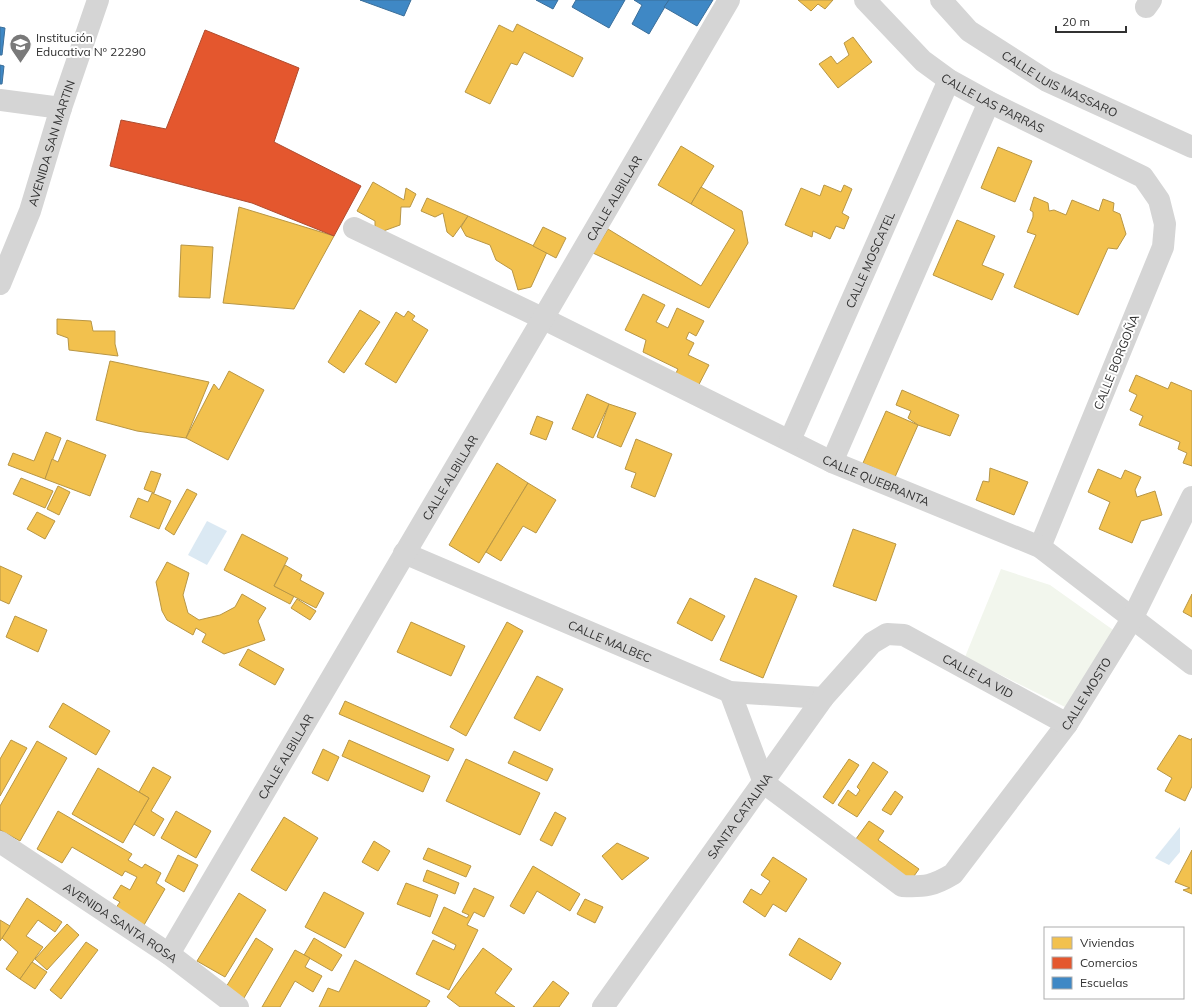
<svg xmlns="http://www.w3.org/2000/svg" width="1192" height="1007" font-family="Mulish,sans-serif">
<rect width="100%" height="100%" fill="#fff"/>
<polygon fill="#f2f6ed" points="1001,569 1050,585 1116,632 1071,710 965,657"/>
<g fill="#dbe9f3">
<polygon points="207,521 227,531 207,565 188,555"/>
<polygon points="1180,827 1180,852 1169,865 1155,858"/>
</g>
<g fill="#f2c14e" stroke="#b89645">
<polygon points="798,0 833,0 825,9 818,4 811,11"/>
<polygon points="517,24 583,58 573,77 524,52 517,65 511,63 490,104 465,92 499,25 513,32"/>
<polygon points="853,37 872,62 838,88 819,64 831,56 837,64 849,55 844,43"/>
<polygon points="681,146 714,166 691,204 658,185"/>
<polygon points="998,147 1032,161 1015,202 981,188"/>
<polygon points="373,182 404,200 406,188 416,194 410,207 401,207 400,225 375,234 375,221 357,211"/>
<polygon points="824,185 841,192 844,185 852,189 842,213 849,217 844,229 836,226 830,239 813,231 812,237 785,225 801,188 820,196"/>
<polygon points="701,187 742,211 748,243 709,308 593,253 608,229 701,286 735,230 691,204"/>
<polygon points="1034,197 1048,203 1049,211 1054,210 1066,215 1072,200 1099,211 1103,199 1114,203 1113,211 1120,214 1126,234 1117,249 1108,248 1078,315 1014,287 1036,235 1027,232 1033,217 1033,212 1030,210"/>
<polygon points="427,198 468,216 453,237 447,232 443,213 435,217 421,211"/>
<polygon points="239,207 334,236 294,309 223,303"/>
<polygon points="468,216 547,252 531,287 518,290 512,270 496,260 490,245 466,236 461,227"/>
<polygon points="957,220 995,236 982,265 1004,274 992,300 933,275"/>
<polygon points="543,227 566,238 556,258 533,246"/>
<polygon points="181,245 213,247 210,298 179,297"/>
<polygon points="643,294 665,305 656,322 668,328 677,308 704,321 696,336 689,332 686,339 694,343 688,355 709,365 695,392 672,381 678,369 643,352 646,340 625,330"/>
<polygon points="360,310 380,322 344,373 328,362"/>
<polygon points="408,311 415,316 412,320 428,330 396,383 365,364 396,312 404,317"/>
<polygon points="57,319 91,321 93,331 115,331 115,344 118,356 69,350 68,338 57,334"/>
<polygon points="110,361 209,382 186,438 137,431 96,420"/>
<polygon points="229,371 264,390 228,460 186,438 214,384 219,390"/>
<polygon points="1136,375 1168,389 1171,382 1192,391 1192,466 1183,463 1187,453 1178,449 1180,442 1139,425 1143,416 1130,410 1137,395 1129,391"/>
<polygon points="902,390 959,415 950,436 918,425 908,418 911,411 896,405"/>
<polygon points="587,394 609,404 593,438 572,429"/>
<polygon points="609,404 636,413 621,447 597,437"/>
<polygon points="886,411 918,425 895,477 863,463"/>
<polygon points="537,416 553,422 546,440 530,434"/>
<polygon points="46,432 61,438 45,479 8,465 13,453 34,461"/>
<polygon points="636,439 672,454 655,497 631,487 636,473 625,469"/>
<polygon points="67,440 106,455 90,496 45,479 52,459 58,462"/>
<polygon points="497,463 528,483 479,563 449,545"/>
<polygon points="990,468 1028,482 1014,515 976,500 983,481 989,482"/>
<polygon points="1098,469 1121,479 1125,470 1141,477 1135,490 1137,497 1155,491 1162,515 1141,521 1132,543 1099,529 1110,502 1088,492"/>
<polygon points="151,471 161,474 154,493 144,489"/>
<polygon points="21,478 53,491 45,508 13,494"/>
<polygon points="528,483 556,500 536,533 523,526 501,561 486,552"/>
<polygon points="58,486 70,492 59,515 47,509"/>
<polygon points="187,489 197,494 174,535 165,529"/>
<polygon points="152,493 171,501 159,529 130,517 138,498 148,502"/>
<polygon points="37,512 55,521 45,539 27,529"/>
<polygon points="853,529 896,544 876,601 833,586"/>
<polygon points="242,534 288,558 274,586 294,596 290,604 224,570"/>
<polygon points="167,562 189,573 183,595 188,613 199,620 220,615 235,607 242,594 266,608 258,621 265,640 224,654 202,642 206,634 196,628 193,635 167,620 162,611 156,582"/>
<polygon points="285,565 302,575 300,580 324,593 316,608 274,586"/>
<polygon points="0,566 22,576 9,604 0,600"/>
<polygon points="755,578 797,596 763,678 720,660"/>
<polygon points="1192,594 1192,617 1183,612"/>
<polygon points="690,598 725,616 712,641 677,623"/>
<polygon points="297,599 316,611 310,620 291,608"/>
<polygon points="15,616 47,630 38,652 6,637"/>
<polygon points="411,622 465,646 451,676 397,652"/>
<polygon points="507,622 523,631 466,736 450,727"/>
<polygon points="248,649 284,669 275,685 239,665"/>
<polygon points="537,676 563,689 540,731 514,718"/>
<polygon points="345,701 454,749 448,761 339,714"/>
<polygon points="63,703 110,731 96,755 49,727"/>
<polygon points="1179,735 1191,740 1192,738 1192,786 1185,801 1165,791 1172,778 1157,769"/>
<polygon points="11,740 27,748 0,796 0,759"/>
<polygon points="349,740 430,776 423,792 342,756"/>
<polygon points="37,741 67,758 20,841 0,830 0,806"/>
<polygon points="323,749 339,757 328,781 312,773"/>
<polygon points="514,751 553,769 547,781 508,763"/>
<polygon points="466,759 540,793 520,835 446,801"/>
<polygon points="849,759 859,765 833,804 823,797"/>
<polygon points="873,762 888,772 857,817 838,805 848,790 856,796 860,790 857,787"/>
<polygon points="153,767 171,777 151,811 164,819 154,836 134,824 149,798 139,792"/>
<polygon points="98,768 149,798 123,843 72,814"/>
<polygon points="895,791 903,797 891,815 882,810"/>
<polygon points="58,811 132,854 128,860 142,868 145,864 161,873 156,883 165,889 144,925 115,909 120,902 113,898 121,885 130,890 137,877 125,871 122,876 72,847 62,863 37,849"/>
<polygon points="176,811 211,831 196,858 161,838"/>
<polygon points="555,812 566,818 552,846 540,840"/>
<polygon points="284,817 318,838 286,891 251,870"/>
<polygon points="869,821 884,831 878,840 919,869 909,883 853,843"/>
<polygon points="374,841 390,851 378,871 362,862"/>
<polygon points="617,843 649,858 622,880 602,856"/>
<polygon points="428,848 471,866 466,877 423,859"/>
<polygon points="1192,850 1192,894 1183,890 1190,888 1175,882"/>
<polygon points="178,855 198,865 184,892 165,881"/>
<polygon points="773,857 807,879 786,912 773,904 765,917 743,902 751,889 761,895 770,881 761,875"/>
<polygon points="533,866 580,894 570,911 537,891 524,914 510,906"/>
<polygon points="427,870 459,883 455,894 423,881"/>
<polygon points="406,883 438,895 430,917 397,904"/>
<polygon points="474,888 494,897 484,917 474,912 467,925 478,930 449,990 416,974 433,940 454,950 456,945 432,933 444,907 467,918 469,915 462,912"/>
<polygon points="324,892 364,913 345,948 305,927"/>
<polygon points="239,893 266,910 225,977 197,961"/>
<polygon points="27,898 62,922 55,932 38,920 26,936 43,947 20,979 6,969 18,952 2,938"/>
<polygon points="585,899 603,907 595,923 577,914"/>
<polygon points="0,920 10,926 0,941"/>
<polygon points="67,924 79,935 47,970 35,959"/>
<polygon points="256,938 273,949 241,1003 223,992"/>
<polygon points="314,938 342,955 332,971 304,955"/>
<polygon points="799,938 841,963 831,980 789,955"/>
<polygon points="86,942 98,950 61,999 50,990"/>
<polygon points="483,948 512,969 495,993 515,1007 460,1007 447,997"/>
<polygon points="295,950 310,958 305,967 322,976 313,992 295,981 280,1007 262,1007"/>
<polygon points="355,960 430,1001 426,1007 319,1007 328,988 339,992"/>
<polygon points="32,962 47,972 35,989 20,979"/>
<polygon points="553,981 569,993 559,1007 533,1007"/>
</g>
<polygon fill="#e4572e" stroke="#ae4c2f" points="205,30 299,68 274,142 361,186 334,236 252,203 110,166 121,120 166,129"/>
<g fill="#3f88c5" stroke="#3b6e99">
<polygon points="360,0 411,0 404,16"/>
<polygon points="536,0 558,0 553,9"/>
<polygon points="576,0 625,0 609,28 572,7"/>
<polygon points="634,0 669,0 649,34 632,24 642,5"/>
<polygon points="669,0 713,0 697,26 664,7"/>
<polygon points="0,27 5,28 2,55 0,55"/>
<polygon points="0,65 4,66 2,84 0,84"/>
</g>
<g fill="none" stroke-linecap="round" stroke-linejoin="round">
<g stroke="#d5d5d5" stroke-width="22">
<path id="s1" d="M865,0L923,61L949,80L989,102L1143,177L1159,200L1165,224L1163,247L1040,547"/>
<path id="s2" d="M941,0L969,31L1047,81L1192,147"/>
<polyline points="1146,7 1151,0"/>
<polyline points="0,100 61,108"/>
<path id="s3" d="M354,228L544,319L832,462L1040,547L1192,664"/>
<path id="s4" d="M0,284L30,211L61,108L98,0"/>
<path id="s5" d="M790,440L949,80"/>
<polyline points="832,462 989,102"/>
<path id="s6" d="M404,553L730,692L823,698"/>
<path id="s7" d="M730,692L764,783L902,886C925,887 933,886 953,874L1067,724L1132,619L1192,497"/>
<path id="s8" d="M0,842L169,954L238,1007"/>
<path id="s9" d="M169,954C356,635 544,319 729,0"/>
<path id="s10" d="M603,1007L823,698L872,643L887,634L904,635L1067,724"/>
</g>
</g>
<defs>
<symbol id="school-pin" viewBox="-11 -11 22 30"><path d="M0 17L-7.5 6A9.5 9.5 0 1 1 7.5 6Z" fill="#797979" stroke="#fff"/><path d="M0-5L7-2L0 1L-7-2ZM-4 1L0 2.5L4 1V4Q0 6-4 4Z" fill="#fff"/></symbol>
</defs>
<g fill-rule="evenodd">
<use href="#school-pin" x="8" y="32" width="25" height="34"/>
</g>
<g text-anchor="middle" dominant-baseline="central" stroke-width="4" stroke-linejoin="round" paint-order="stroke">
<g font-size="12" fill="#313131" stroke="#fff" text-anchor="start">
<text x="36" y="37">Institución<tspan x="36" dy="14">Educativa Nº 22290</tspan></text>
</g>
<g font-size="12" fill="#313131" stroke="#fff">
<text stroke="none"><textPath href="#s2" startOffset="147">CALLE LUIS MASSARO</textPath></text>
<text stroke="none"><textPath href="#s1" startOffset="166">CALLE LAS PARRAS</textPath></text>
<text stroke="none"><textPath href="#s4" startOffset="150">AVENIDA SAN MARTIN</textPath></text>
<text stroke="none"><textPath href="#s9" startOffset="877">CALLE ALBILLAR</textPath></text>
<text stroke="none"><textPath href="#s5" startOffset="197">CALLE MOSCATEL</textPath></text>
<text transform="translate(1116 362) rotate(-68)">CALLE BORGOÑA</text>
<text stroke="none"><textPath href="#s9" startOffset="553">CALLE ALBILLAR</textPath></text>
<text stroke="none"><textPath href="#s3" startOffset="580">CALLE QUEBRANTA</textPath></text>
<text stroke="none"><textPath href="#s6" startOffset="224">CALLE MALBEC</textPath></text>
<text stroke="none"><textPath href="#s10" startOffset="572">CALLE LA VID</textPath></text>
<text stroke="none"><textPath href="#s7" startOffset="547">CALLE MOSTO</textPath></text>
<text stroke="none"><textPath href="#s9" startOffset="229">CALLE ALBILLAR</textPath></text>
<text stroke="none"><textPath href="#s10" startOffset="235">SANTA CATALINA</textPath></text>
<text stroke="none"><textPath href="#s8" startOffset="145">AVENIDA SANTA ROSA</textPath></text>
</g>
</g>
<rect x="1044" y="927" width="140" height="72" fill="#ffffff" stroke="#adadad"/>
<rect x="1052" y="937" width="20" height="12" fill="#f2c14e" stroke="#adadad"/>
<text x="1080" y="947" font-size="12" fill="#313131">Viviendas</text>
<rect x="1052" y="957" width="20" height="12" fill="#e4572e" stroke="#adadad"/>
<text x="1080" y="967" font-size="12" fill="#313131">Comercios</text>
<rect x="1052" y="977" width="20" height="12" fill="#3f88c5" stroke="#adadad"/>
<text x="1080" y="987" font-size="12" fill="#313131">Escuelas</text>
<path d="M1056 26v6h70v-6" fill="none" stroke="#313131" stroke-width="2"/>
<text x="1062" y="26" font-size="12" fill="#313131" stroke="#ffffff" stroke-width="3" paint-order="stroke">20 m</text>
</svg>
